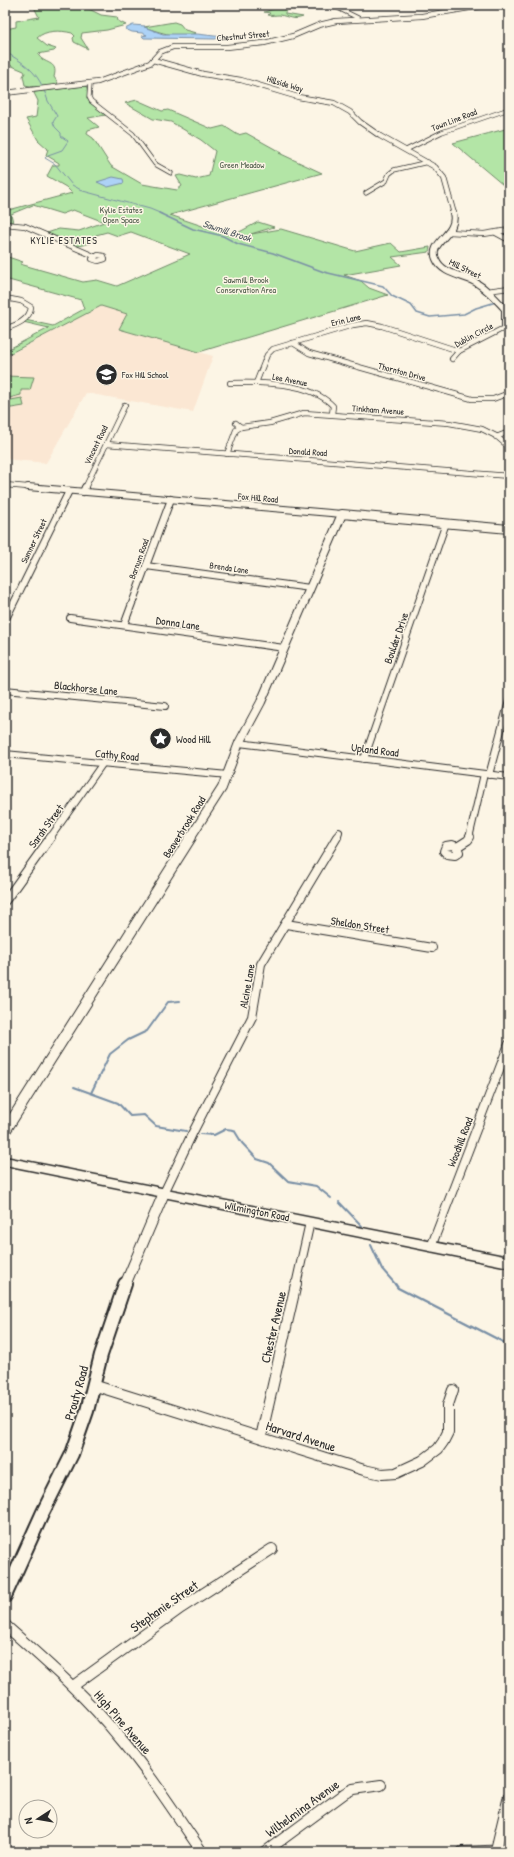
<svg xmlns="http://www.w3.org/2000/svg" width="514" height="1857" font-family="'Patrick Hand',sans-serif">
<rect width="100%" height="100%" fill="#fcf5e5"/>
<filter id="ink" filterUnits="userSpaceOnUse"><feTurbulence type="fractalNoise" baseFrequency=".025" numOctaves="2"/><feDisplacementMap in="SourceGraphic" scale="8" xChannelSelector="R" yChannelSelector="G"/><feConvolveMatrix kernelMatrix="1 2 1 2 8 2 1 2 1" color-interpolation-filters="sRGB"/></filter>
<g filter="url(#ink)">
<polygon fill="#fbe7d3" points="101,306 127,314 119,329 213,356 193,412 86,393 46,463 5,459 5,357"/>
<g fill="#b3e5a6" stroke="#6f8868">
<path d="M33,5H51L64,8L85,7L101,15L117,17L118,21L126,25L107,30L82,33L81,38L88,49L74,42L73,38L75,36L72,33C60,30 45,30 37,38L47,46L56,49L54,51L38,54C43,65 59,60 54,77L58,83C50,91 35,87 25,85L23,76L25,73L24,71L5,63V29L16,27V21L39,17Z"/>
<path d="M277,8H288L289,9L285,12V14L303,17C293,21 288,16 279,15C275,15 272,16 268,15L270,13L264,12Z"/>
<path d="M174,22L180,24L185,30L196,33C181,40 159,32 144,27Z"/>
<polygon points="84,86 87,87 88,100 106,115 88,118 99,127 88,130 87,134 93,138 111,166 142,184 177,190 182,186 176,176 180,175 196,179 209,176 215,151 201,140 171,122 153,119 125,103 137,100 162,111 168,110 212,129 224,126 238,135 246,133 282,153 279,153 322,173 170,215 232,236 258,222 274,227 251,234 281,229 355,251 391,243 401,252 430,247 429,252 392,257 401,265 344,275 361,281 369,288 388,295 199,352 119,329 127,314 101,306 5,356 5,351 49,328 23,322 25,320 53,326 84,309 81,300 5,279 5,256 23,262 20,264 83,282 97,280 117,286 190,254 131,232 118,236 107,232 96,235 91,243 78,246 47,233 59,229 79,231 104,222 73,210 62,214 33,205 11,214 13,222 5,222 5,211 72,193 66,187 47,176 53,165 59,165 59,163 46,155 48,149 38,140 26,119 36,117 38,101 34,93 35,92"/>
<polygon points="509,128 509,190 453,143"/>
<polygon points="5,376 34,377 30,390 21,390 21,395 5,399"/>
<polygon points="22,398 24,406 5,409 5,401"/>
</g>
<g fill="#add2f6" stroke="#798fa5">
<polygon points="133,25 145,26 144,27 163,34 197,34 223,37 215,39 144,38 142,36 147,35 142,33 132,32 125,29"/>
<polygon points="113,177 123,179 124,183 108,187 97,182"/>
</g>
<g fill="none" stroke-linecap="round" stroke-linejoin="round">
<g stroke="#798fa5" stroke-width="1">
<path d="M5,52C21,61 36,70 43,88"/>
<polyline points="44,90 48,101 57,116 53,122 55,127 61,133 61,136 68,141 62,150 48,155 45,158 55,164 72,185 83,191 150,209 162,214"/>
</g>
<g stroke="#798fa5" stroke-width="1.5">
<polyline points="159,213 193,229 223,236 238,244 273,253 324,272 383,286 392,296 411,305 417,313 430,317 464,314 476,308 496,302"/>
<polyline points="506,300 509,300"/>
</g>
<g stroke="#798fa5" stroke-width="2">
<polyline points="74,1087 118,1103 130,1116 144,1115 156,1126 186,1131"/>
<polyline points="91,1093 110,1054 128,1040 147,1031 168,1002 180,1001"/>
<polyline points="200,1134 214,1135 226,1129 234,1130 242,1143 257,1159 269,1163 288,1181 316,1186 331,1198"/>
<polyline points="339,1202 362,1226"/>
<polyline points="371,1245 382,1269 396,1285"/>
</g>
<polyline stroke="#798fa5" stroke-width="2.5" points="395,1284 398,1288 509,1345"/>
<defs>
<g id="minor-far4">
<polyline points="332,5 358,18"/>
<polyline points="90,84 89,97 91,101 133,134 155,164 171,173"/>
<polyline points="406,150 442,132 509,109"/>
<polyline points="366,193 386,181 389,174 394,170 428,162"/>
</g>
<g id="minor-far3">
<polyline points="5,224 25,226 94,256"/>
<polyline points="449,232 484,234 509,230"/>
<polyline points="496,233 509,240"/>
<polygon points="98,255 104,256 105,259 98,261 92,259"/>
<polyline points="487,291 509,288"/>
<path d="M5,298L21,301L31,307C30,320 16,325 5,329"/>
<polyline points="293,343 309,353 472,399 493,399 509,393"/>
<polyline points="452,359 459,351 500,330 506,329"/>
<path d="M230,383C261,382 311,382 333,406L332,414"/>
<polyline points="256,383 267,355 273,349 353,325 367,323 382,326 459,351"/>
<polyline points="241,427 270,423 304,413 449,423 482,429 496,436 509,447"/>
<polyline points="496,437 509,432"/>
<polyline points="106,444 509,476"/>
<polyline points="227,454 236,430 241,427 236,423"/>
<polyline points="5,485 39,488"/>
<polyline points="85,488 125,405"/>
</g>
<g id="minor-far2">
<polyline points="28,487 342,514"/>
<polyline points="83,492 85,487"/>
<polyline points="146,566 310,588"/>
<polyline points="70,618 284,648"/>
<polyline points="5,621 69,491"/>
<polyline points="124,625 171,499"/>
<polyline points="5,690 165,706"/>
<polyline points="239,743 509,777"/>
<polyline points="5,754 228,775"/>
<polyline points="364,759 446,523"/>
<polyline points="489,775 509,701"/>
<polyline points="50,838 103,763"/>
<polyline points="337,838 339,832"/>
<polyline points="469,838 484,774"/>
</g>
<g id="minor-far1">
<polygon points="452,845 457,847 459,852 455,855 447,854 444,851 446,846"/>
<polyline points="457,847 468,840 470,837"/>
<polyline points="5,901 51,837"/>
<polyline points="286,924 432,948"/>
<polyline points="164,1193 192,1134 252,1017 261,964 337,837"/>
<polyline points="431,1247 509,1044"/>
<polyline points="296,1285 310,1222"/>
</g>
<g id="minor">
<polyline points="93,1385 364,1470 382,1474 396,1473 422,1461 438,1449 443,1442 448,1432 448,1405 453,1390"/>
<polyline points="261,1437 296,1284"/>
<path d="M5,1625C44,1660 85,1695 118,1736C149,1772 175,1813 202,1852"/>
<polyline points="73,1686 181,1608 272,1549"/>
<polyline points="496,1850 509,1796"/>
<polyline points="265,1852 345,1793 353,1789 381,1785"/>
<polyline points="462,1852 509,1850"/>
</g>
<g id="tertiary-far4">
<polyline points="153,60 203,74 241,80 298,97 334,103 350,112 360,122 380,136 435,167 444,178 454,214"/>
<polyline points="5,93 98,82 150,63 160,52 173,47 227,47 264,43 293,36 319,25 336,21 422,16 487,5"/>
</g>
<path id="tertiary-far3" d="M453,213C459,234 428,242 436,259C442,274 462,275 475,282C487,289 496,299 505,309V326L509,332"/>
<polyline id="tertiary-far2" points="190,838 222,788 239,743 261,702 342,514 509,529"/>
<g id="tertiary-far1">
<polyline points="5,1131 191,837"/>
<polyline points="125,1285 164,1193"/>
</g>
<polyline id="tertiary" points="5,1596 43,1512 72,1454 87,1411 101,1355 125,1284"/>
<polygon id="secondary" points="5,1157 509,1257 509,1267 5,1165"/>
</defs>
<use href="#minor-far4" stroke="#2b2b2b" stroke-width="5"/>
<use href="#minor-far3" stroke="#2b2b2b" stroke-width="6"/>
<use href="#minor-far2" stroke="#2b2b2b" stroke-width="8"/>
<use href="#minor-far1" stroke="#2b2b2b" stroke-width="10"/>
<use href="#minor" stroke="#2b2b2b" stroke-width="12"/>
<use href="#tertiary-far4" stroke="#2b2b2b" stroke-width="6"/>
<use href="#tertiary-far3" stroke="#2b2b2b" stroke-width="8"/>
<use href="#tertiary-far2" stroke="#2b2b2b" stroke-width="10"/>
<use href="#tertiary-far1" stroke="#2b2b2b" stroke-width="12"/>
<use href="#tertiary" stroke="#2b2b2b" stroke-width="16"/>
<use href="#secondary" stroke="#2b2b2b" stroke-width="3"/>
<use href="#minor-far4" stroke="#fcf5e5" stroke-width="3.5"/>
<use href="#minor-far3" stroke="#fcf5e5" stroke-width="4.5"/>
<use href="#minor-far2" stroke="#fcf5e5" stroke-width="6"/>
<use href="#minor-far1" stroke="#fcf5e5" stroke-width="8"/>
<use href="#minor" stroke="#fcf5e5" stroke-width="10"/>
<use href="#tertiary-far4" stroke="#fcf5e5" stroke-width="4.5"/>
<use href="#tertiary-far3" stroke="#fcf5e5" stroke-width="6"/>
<use href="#tertiary-far2" stroke="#fcf5e5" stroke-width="8"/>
<use href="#tertiary-far1" stroke="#fcf5e5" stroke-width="10"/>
<use href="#tertiary" stroke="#fcf5e5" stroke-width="12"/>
<use href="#secondary" fill="#fcf5e5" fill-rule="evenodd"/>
</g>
</g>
<defs>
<symbol id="school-disc" viewBox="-11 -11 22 22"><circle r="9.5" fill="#2b2b2b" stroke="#fcf5e5"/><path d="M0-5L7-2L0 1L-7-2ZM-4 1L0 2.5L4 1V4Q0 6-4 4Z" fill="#fff"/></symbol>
<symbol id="sight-disc" viewBox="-11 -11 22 22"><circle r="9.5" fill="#2b2b2b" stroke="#fcf5e5"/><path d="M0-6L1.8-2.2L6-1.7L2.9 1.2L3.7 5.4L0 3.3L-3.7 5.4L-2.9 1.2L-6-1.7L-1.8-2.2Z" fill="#fff"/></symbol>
</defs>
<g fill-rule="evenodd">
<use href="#school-disc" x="94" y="362" width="25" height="25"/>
<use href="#sight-disc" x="148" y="726" width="25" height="25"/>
</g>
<g text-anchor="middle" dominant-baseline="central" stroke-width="3" stroke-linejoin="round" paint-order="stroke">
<g font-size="9" fill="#2b2b2b" stroke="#fcf5e5">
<text transform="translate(243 36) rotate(-5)">Chestnut Street</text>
<text transform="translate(285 84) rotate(17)">Hillside Way</text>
<text transform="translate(454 120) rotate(-21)">Town Line Road</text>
<text transform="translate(465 269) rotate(26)">Mill Street</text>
<text transform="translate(346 320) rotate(-13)">Erin Lane</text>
<text transform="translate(474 335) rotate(-28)">Dublin Circle</text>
<text transform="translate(402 372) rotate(15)">Thornton Drive</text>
<text transform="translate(290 380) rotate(11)">Lee Avenue</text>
<text transform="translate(378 410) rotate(4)">Tinkham Avenue</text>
<text transform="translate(96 445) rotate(-64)">Vincent Road</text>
<text transform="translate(308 452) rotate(4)">Donald Road</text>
<text transform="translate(258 498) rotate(5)">Fox Hill Road</text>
<text transform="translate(34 541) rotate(-64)">Sumner Street</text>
<text transform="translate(139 559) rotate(-70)">Barnum Road</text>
<text transform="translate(229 568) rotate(8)">Brenda Lane</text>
</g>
<g font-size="9" fill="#4d5a4a" stroke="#fcf5e5">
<text x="242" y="165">Green Meadow</text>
<text x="121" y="210">Kylie Estates<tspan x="121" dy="10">Open Space</tspan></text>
<text x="246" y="280">Sawmill Brook<tspan x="246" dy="10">Conservation Area</tspan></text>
</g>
<g font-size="9" fill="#2b2b2b" stroke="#fcf5e5" text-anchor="start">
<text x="122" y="375">Fox Hill School</text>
</g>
<g font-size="10" font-style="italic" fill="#4c555e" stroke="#fcf5e5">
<text transform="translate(227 231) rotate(18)">Sawmill Brook</text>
</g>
<g font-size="10" letter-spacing="1" fill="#2b2b2b" stroke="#fcf5e5">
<text x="64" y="240">KYLIE ESTATES</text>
</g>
<g font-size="11" fill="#2b2b2b" stroke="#fcf5e5">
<text transform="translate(178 623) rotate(8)">Donna Lane</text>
<text transform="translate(396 638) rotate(-71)">Boulder Drive</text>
<text transform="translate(86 688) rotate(6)">Blackhorse Lane</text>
<text transform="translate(375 750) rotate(7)">Upland Road</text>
<text transform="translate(117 755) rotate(5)">Cathy Road</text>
<text transform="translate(46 826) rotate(-54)">Sarah Street</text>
<text transform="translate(184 827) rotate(-58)">Beaverbrook Road</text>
<text transform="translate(360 925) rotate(9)">Sheldon Street</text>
<text transform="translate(247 986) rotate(-80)">Alcine Lane</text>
<text transform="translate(460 1142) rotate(-69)">Woodhill Road</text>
<text transform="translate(257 1211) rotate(11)">Wilmington Road</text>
</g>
<g font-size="11" fill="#2b2b2b" stroke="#fcf5e5" text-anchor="start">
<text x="176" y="739">Wood Hill</text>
</g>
<g font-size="13" fill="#2b2b2b" stroke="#fcf5e5">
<text transform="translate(273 1327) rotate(-77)">Chester Avenue</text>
<text transform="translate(76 1393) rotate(-74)">Prouty Road</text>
<text transform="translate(301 1436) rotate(18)">Harvard Avenue</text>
<text transform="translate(164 1606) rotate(-35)">Stephanie Street</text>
<text transform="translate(123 1722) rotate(49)">High Pine Avenue</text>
<text transform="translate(302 1808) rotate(-36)">Wilhelmina Avenue</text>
</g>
</g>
<rect width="514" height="1857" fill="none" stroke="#fcf5e5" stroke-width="20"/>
<rect x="10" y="10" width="494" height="1837" fill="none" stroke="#2b2b2b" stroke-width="1.5" filter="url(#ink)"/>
<g transform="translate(38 1819) rotate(258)"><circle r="19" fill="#fcf5e5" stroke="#a8a49b"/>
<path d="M0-3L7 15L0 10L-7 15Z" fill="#2b2b2b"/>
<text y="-6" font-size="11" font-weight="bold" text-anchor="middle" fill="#2b2b2b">N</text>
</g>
</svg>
